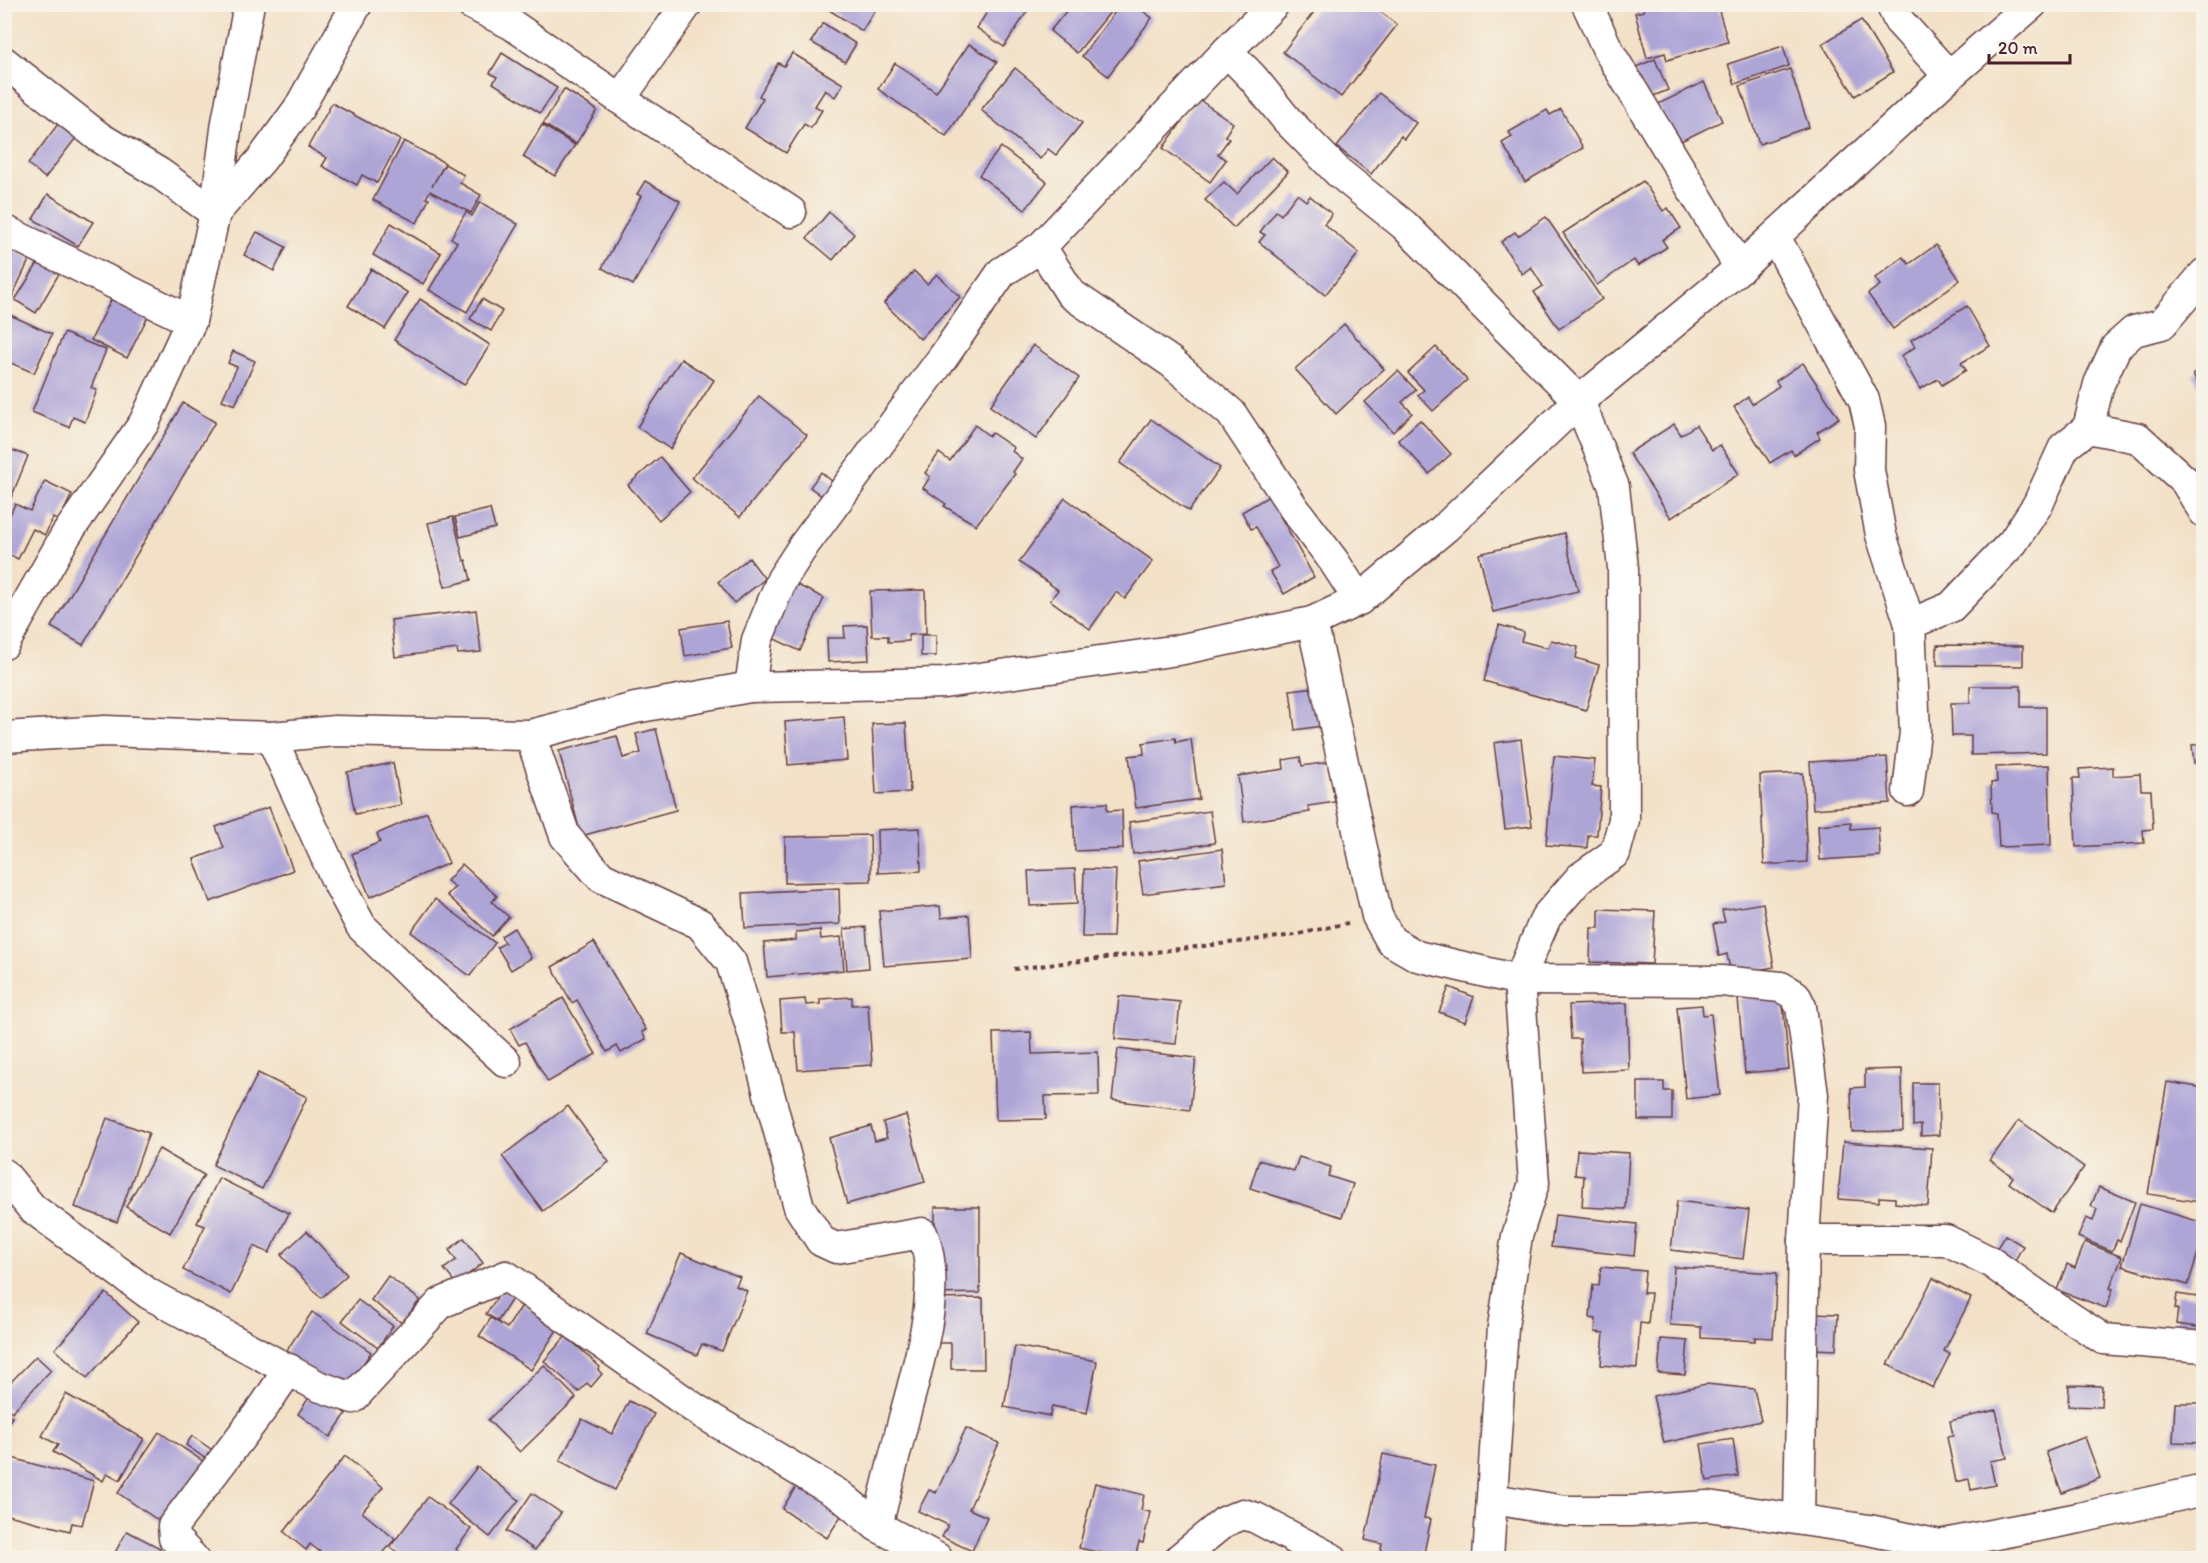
<svg xmlns="http://www.w3.org/2000/svg" width="2208" height="1563" font-family="Itim,sans-serif">
<rect width="100%" height="100%" fill="#f7f3e8"/>
<filter id="ink" filterUnits="userSpaceOnUse"><feTurbulence type="fractalNoise" baseFrequency=".0167" numOctaves="2"/><feDisplacementMap in="SourceGraphic" scale="12" xChannelSelector="R" yChannelSelector="G"/><feConvolveMatrix kernelMatrix="1 2 1 2 8 2 1 2 1" color-interpolation-filters="sRGB"/></filter>
<filter id="wash" filterUnits="userSpaceOnUse"><feTurbulence type="fractalNoise" baseFrequency=".008" numOctaves="4" result="noise"/><feDisplacementMap in="SourceGraphic" scale="24" xChannelSelector="R" yChannelSelector="G"/><feGaussianBlur stdDeviation="1.35" result="paint"/><feColorMatrix in="noise" values="0 0 0 0 0 0 0 0 0 0 0 0 0 0 0 0 0 1.4 0 .05"/><feComposite in="paint" operator="in"/></filter>
<g filter="url(#wash)">
<rect width="100%" height="100%" fill="#f3e1c7"/>
<g id="blocks">
<g fill="#aea5d7">
<polygon points="828,4 879,4 862,31 826,8"/>
<polygon points="992,4 1032,4 1004,47 977,28"/>
<polygon points="1072,4 1103,4 1111,11 1077,53 1050,31"/>
<polygon points="1121,4 1134,4 1152,18 1108,76 1082,56"/>
<polygon points="1320,4 1371,4 1397,25 1341,97 1283,52"/>
<polygon points="1642,4 1717,4 1728,42 1667,60 1665,53 1647,58 1635,13 1644,11"/>
<polygon points="1861,20 1893,72 1855,96 1822,44"/>
<polygon points="823,23 856,44 845,62 811,42"/>
<polygon points="969,44 997,62 946,136 878,89 895,63 936,92"/>
<polygon points="1783,46 1789,66 1735,84 1728,64"/>
<polygon points="502,53 557,88 540,113 493,83 497,77 490,73"/>
<polygon points="792,53 843,84 835,97 825,90 815,106 822,110 811,128 804,124 786,153 745,128 763,98 759,96 778,63 784,66"/>
<polygon points="1655,59 1668,90 1646,99 1634,68"/>
<polygon points="1015,68 1082,123 1056,155 1048,149 1040,159 981,110"/>
<polygon points="1790,69 1809,127 1759,144 1740,86"/>
<polygon points="1704,82 1722,121 1677,143 1658,104"/>
<polygon points="564,89 597,110 576,144 543,124"/>
<polygon points="1379,93 1416,123 1404,139 1401,136 1371,174 1337,147"/>
<polygon points="1198,99 1233,123 1225,136 1229,139 1218,154 1226,160 1210,182 1163,148"/>
<polygon points="332,103 400,140 377,183 362,175 357,185 322,166 327,158 308,147"/>
<polygon points="1561,109 1583,148 1525,182 1502,143 1512,137 1509,132 1547,110 1550,115"/>
<polygon points="61,120 79,134 45,178 28,164"/>
<polygon points="542,125 575,145 555,176 523,157"/>
<polygon points="404,141 445,163 432,186 445,164 464,175 460,183 481,195 471,213 430,191 426,198 429,199 417,223 373,200"/>
<polygon points="1001,147 1047,182 1025,210 979,175"/>
<polygon points="1272,157 1288,172 1234,228 1205,200 1224,182 1237,194"/>
<polygon points="645,181 680,201 633,285 602,268 641,196 637,194"/>
<polygon points="1643,181 1663,211 1668,208 1681,228 1662,240 1667,247 1638,266 1634,260 1597,285 1563,233"/>
<polygon points="48,194 93,222 78,246 33,219"/>
<polygon points="1297,194 1306,201 1310,196 1332,214 1324,224 1359,253 1325,295 1259,242 1265,235 1260,232 1276,211 1281,215"/>
<polygon points="480,202 518,224 467,312 429,290 457,242 451,238 466,212 472,216"/>
<polygon points="829,212 854,234 833,260 807,238"/>
<polygon points="1546,217 1602,299 1559,329 1534,292 1543,286 1531,267 1522,274 1501,242 1515,232 1518,236"/>
<polygon points="391,223 441,253 423,284 373,255"/>
<polygon points="257,232 286,247 274,271 244,255"/>
<polygon points="1936,245 1960,280 1893,329 1868,294 1880,285 1875,278 1903,257 1909,264"/>
<polygon points="10,248 30,258 10,301 4,299 4,260"/>
<polygon points="43,255 63,267 36,313 15,300"/>
<polygon points="371,269 408,293 385,329 348,306"/>
<polygon points="914,271 927,284 937,274 960,297 920,339 884,303"/>
<polygon points="112,298 148,316 127,358 91,340"/>
<polygon points="420,299 490,345 464,385 394,340"/>
<polygon points="482,299 502,311 491,331 470,319"/>
<polygon points="1967,306 1990,346 1961,363 1966,370 1942,385 1938,379 1920,389 1901,356 1915,347 1911,340"/>
<polygon points="8,314 52,334 34,373 4,360 4,322"/>
<polygon points="1344,324 1384,369 1336,414 1295,369"/>
<polygon points="64,333 106,350 91,388 97,390 85,422 73,417 69,427 32,412"/>
<polygon points="1033,345 1079,378 1036,439 990,406"/>
<polygon points="1436,347 1467,380 1433,411 1418,395 1424,390 1408,373"/>
<polygon points="233,351 255,361 235,405 222,400 237,367 228,363"/>
<polygon points="681,359 714,380 670,449 637,427"/>
<polygon points="1803,363 1839,418 1817,432 1820,438 1794,455 1791,450 1770,463 1734,407 1748,397 1752,404 1779,386 1776,381"/>
<polygon points="2204,368 2204,396 2193,374"/>
<polygon points="1398,371 1416,390 1402,402 1412,413 1393,432 1365,402"/>
<polygon points="759,396 807,435 740,517 692,478"/>
<polygon points="183,403 215,422 83,645 51,627"/>
<polygon points="1151,419 1220,468 1189,511 1120,463"/>
<polygon points="1420,420 1451,454 1429,474 1398,440"/>
<polygon points="1674,424 1681,435 1696,425 1712,450 1720,445 1739,474 1671,518 1629,453"/>
<polygon points="975,425 989,436 992,433 1014,448 1012,451 1022,459 1013,472 1015,474 976,525 944,506 946,504 923,488 930,477 925,473 939,453 950,461"/>
<polygon points="4,447 28,456 5,513 4,513"/>
<polygon points="660,457 690,492 659,520 628,485"/>
<polygon points="821,472 839,487 828,501 810,487"/>
<polygon points="45,481 72,494 59,521 53,518 45,535 33,529 18,559 4,552 4,520 7,521 15,504 30,511"/>
<polygon points="1269,496 1314,577 1284,594 1270,571 1278,567 1256,527 1251,529 1242,512"/>
<polygon points="1065,498 1153,561 1125,599 1116,592 1090,629 1050,600 1058,590 1019,562"/>
<polygon points="490,509 495,528 460,537 455,517"/>
<polygon points="453,517 464,561 466,560 471,580 445,587 428,523"/>
<polygon points="1564,533 1578,591 1493,612 1479,554"/>
<polygon points="749,558 765,579 734,603 718,582"/>
<polygon points="791,582 824,598 800,651 766,635"/>
<polygon points="925,590 926,634 908,635 909,641 888,642 888,636 872,636 870,591"/>
<polygon points="476,610 481,652 458,654 457,649 395,657 391,620"/>
<polygon points="727,621 732,648 685,656 681,628"/>
<polygon points="867,625 869,660 828,662 827,638 845,638 844,626"/>
<polygon points="1499,625 1524,632 1521,641 1548,648 1551,640 1578,647 1576,658 1599,665 1586,710 1484,681"/>
<rect x="921" y="635" width="15" height="21"/>
<polygon points="1937,645 2023,646 2023,666 1937,665"/>
<polygon points="1324,686 1329,725 1295,730 1290,690"/>
<polygon points="1970,686 2021,686 2021,707 2046,707 2046,753 1971,755 1971,736 1952,736 1951,703 1970,703"/>
<polygon points="844,717 847,760 788,765 785,722"/>
<polygon points="906,723 910,792 876,794 872,724"/>
<polygon points="656,729 676,810 581,836 559,751 617,736 623,758 641,753 636,734"/>
<polygon points="1175,738 1176,742 1191,739 1199,799 1136,808 1129,756 1144,754 1143,743"/>
<polygon points="1521,739 1532,826 1505,829 1494,743"/>
<polygon points="2204,744 2204,762 2194,763 2192,745"/>
<polygon points="1554,756 1595,760 1592,786 1601,787 1597,835 1588,835 1587,848 1546,845"/>
<polygon points="1300,757 1302,766 1329,762 1335,802 1308,806 1310,812 1244,822 1238,776 1284,769 1283,760"/>
<polygon points="1887,757 1890,803 1813,809 1810,762"/>
<polygon points="393,763 401,805 355,814 347,772"/>
<polygon points="2049,765 2051,845 1999,847 1997,813 1992,812 1991,783 1997,782 1996,767"/>
<polygon points="2113,767 2113,776 2140,774 2141,790 2151,790 2153,829 2143,830 2144,843 2076,847 2073,778 2080,778 2079,769"/>
<polygon points="1803,773 1807,862 1764,865 1760,775"/>
<polygon points="1107,803 1107,811 1122,810 1123,849 1075,851 1073,805"/>
<polygon points="269,807 293,870 210,902 194,859 224,848 216,827"/>
<polygon points="1210,811 1215,843 1133,854 1129,822"/>
<polygon points="427,812 449,863 370,897 352,854 380,842 377,834"/>
<polygon points="1851,822 1851,829 1878,827 1880,856 1820,860 1818,825"/>
<polygon points="920,828 921,871 878,873 877,830"/>
<polygon points="870,835 871,881 785,883 785,837"/>
<polygon points="1222,849 1226,883 1143,894 1138,861"/>
<polygon points="462,864 497,896 492,902 509,917 492,936 447,895 455,887 447,881"/>
<polygon points="1075,869 1077,904 1030,906 1028,871"/>
<polygon points="1084,869 1116,870 1113,937 1082,937"/>
<polygon points="839,888 840,924 745,928 743,893"/>
<polygon points="435,899 495,943 470,976 411,932"/>
<polygon points="1763,903 1774,967 1731,975 1727,954 1719,956 1713,924 1725,922 1722,910"/>
<polygon points="940,906 941,918 969,915 972,959 884,966 879,911"/>
<polygon points="1599,909 1655,911 1652,964 1590,962 1591,928 1599,928"/>
<polygon points="866,927 869,968 847,970 844,929"/>
<polygon points="514,928 531,958 511,970 497,947 505,943 501,936"/>
<polygon points="820,930 821,939 841,937 844,970 767,977 764,943 796,940 796,932"/>
<polygon points="594,942 646,1030 642,1032 646,1039 621,1053 617,1046 607,1052 577,1000 572,1003 552,967"/>
<polygon points="1449,987 1474,997 1465,1022 1439,1012"/>
<polygon points="1782,994 1789,1069 1745,1073 1738,999"/>
<polygon points="1119,996 1180,1002 1176,1044 1115,1039"/>
<polygon points="852,997 852,1005 868,1004 872,1065 798,1070 795,1032 782,1032 780,1001 805,999 806,1005 820,1004 820,999"/>
<polygon points="563,998 596,1054 548,1082 525,1042 519,1045 510,1029"/>
<polygon points="1627,1003 1629,1070 1581,1072 1580,1039 1571,1039 1569,1005"/>
<polygon points="1702,1005 1703,1015 1711,1014 1720,1095 1686,1099 1677,1007"/>
<polygon points="1031,1032 1032,1054 1098,1052 1099,1095 1045,1096 1046,1119 996,1120 993,1033"/>
<polygon points="1118,1049 1196,1058 1190,1110 1112,1100"/>
<polygon points="1902,1069 1903,1131 1852,1132 1851,1088 1865,1087 1865,1070"/>
<polygon points="258,1073 307,1097 262,1189 213,1165"/>
<polygon points="1638,1082 1664,1082 1664,1091 1672,1091 1672,1120 1638,1120"/>
<polygon points="2167,1082 2204,1088 2204,1176 2199,1202 2148,1194"/>
<polygon points="1913,1083 1938,1083 1939,1135 1921,1136 1921,1125 1913,1126"/>
<polygon points="568,1106 609,1162 543,1211 502,1156"/>
<polygon points="906,1115 925,1182 847,1204 829,1138 871,1126 875,1141 887,1138 883,1122"/>
<polygon points="107,1118 149,1133 117,1222 75,1207"/>
<polygon points="2019,1120 2084,1167 2052,1213 2009,1183 2013,1177 1990,1160"/>
<polygon points="1843,1142 1932,1148 1928,1206 1895,1203 1895,1198 1879,1197 1879,1202 1838,1199"/>
<polygon points="159,1149 204,1175 170,1233 126,1207"/>
<polygon points="1577,1150 1629,1153 1626,1209 1582,1207 1584,1176 1575,1175"/>
<polygon points="1299,1157 1331,1167 1328,1176 1353,1184 1342,1217 1250,1188 1259,1160 1294,1171"/>
<polygon points="219,1178 289,1213 269,1253 254,1246 231,1294 183,1270 205,1226 197,1223"/>
<polygon points="2099,1187 2135,1202 2120,1241 2117,1240 2112,1251 2078,1237 2086,1218 2093,1221 2097,1209 2091,1206"/>
<polygon points="1677,1201 1749,1210 1743,1259 1671,1250"/>
<polygon points="2140,1204 2204,1223 2204,1234 2188,1285 2122,1266"/>
<polygon points="935,1207 980,1207 980,1293 935,1294"/>
<polygon points="1555,1215 1637,1224 1634,1256 1551,1247"/>
<polygon points="307,1231 347,1275 321,1298 281,1255"/>
<polygon points="2005,1235 2023,1246 2014,1262 1995,1251"/>
<polygon points="464,1238 483,1263 456,1284 444,1269 456,1260 449,1250"/>
<polygon points="2085,1242 2122,1257 2110,1288 2113,1289 2106,1308 2057,1290 2067,1264 2075,1268"/>
<polygon points="681,1253 740,1277 736,1286 747,1291 722,1351 702,1344 697,1355 647,1334"/>
<polygon points="1601,1267 1645,1271 1643,1293 1651,1293 1648,1324 1640,1323 1637,1368 1601,1365 1604,1333 1595,1332 1596,1319 1590,1318 1593,1285 1599,1286"/>
<polygon points="1674,1267 1777,1273 1773,1338 1755,1337 1755,1341 1701,1338 1701,1327 1670,1325"/>
<polygon points="388,1276 420,1300 402,1323 371,1300"/>
<polygon points="1933,1278 1971,1298 1944,1351 1950,1354 1933,1388 1888,1365"/>
<polygon points="502,1290 513,1297 498,1321 486,1314"/>
<polygon points="106,1293 138,1322 87,1378 55,1349"/>
<polygon points="2177,1294 2204,1298 2204,1328 2176,1324 2178,1309 2175,1309"/>
<polygon points="983,1298 984,1369 951,1369 951,1343 938,1343 938,1299"/>
<polygon points="358,1300 393,1326 378,1348 342,1321"/>
<polygon points="523,1304 559,1327 531,1370 479,1336 491,1318 507,1328"/>
<polygon points="312,1312 371,1352 344,1393 285,1353"/>
<polygon points="1814,1313 1838,1314 1836,1350 1812,1349"/>
<polygon points="566,1336 600,1367 598,1370 602,1374 591,1387 587,1383 579,1392 544,1361"/>
<polygon points="1661,1339 1688,1341 1685,1375 1658,1373"/>
<polygon points="1015,1346 1097,1361 1087,1413 1052,1406 1050,1416 1004,1407"/>
<polygon points="36,1356 51,1370 12,1412 4,1405 4,1389"/>
<polygon points="544,1365 576,1398 520,1452 488,1420"/>
<polygon points="1706,1384 1754,1389 1761,1421 1664,1443 1653,1396"/>
<polygon points="2069,1385 2102,1386 2101,1407 2068,1406"/>
<polygon points="314,1390 346,1414 330,1437 298,1414"/>
<polygon points="66,1394 144,1439 120,1480 107,1473 103,1481 53,1452 58,1445 42,1436"/>
<polygon points="629,1401 654,1414 615,1490 560,1461 582,1419 612,1434"/>
<polygon points="2175,1403 2204,1403 2204,1443 2173,1442"/>
<polygon points="1996,1410 2007,1458 1990,1461 1995,1485 1971,1490 1969,1479 1956,1482 1947,1437 1953,1436 1950,1421"/>
<polygon points="4,1413 12,1417 4,1430"/>
<polygon points="966,1428 999,1443 969,1509 987,1517 972,1551 942,1537 948,1525 918,1511 929,1490 936,1493"/>
<polygon points="159,1432 210,1466 168,1527 118,1493"/>
<polygon points="192,1436 215,1452 209,1461 186,1445"/>
<polygon points="2085,1437 2100,1478 2062,1493 2046,1452"/>
<polygon points="1733,1439 1738,1476 1707,1481 1701,1444"/>
<polygon points="1383,1454 1435,1465 1424,1518 1431,1519 1423,1558 1404,1558 1380,1554 1382,1544 1365,1540"/>
<polygon points="5,1456 94,1481 82,1525 72,1523 70,1531 4,1514"/>
<polygon points="345,1456 383,1487 362,1512 395,1539 379,1558 328,1558 310,1544 306,1550 284,1532"/>
<polygon points="477,1467 519,1500 490,1537 448,1504"/>
<polygon points="800,1480 846,1508 827,1538 782,1509"/>
<polygon points="1095,1483 1144,1495 1141,1510 1150,1512 1143,1543 1139,1542 1135,1558 1124,1558 1079,1548"/>
<polygon points="532,1493 561,1513 535,1550 506,1531"/>
<polygon points="428,1497 471,1529 456,1549 465,1556 463,1558 405,1558 390,1547"/>
<polygon points="127,1531 160,1548 154,1558 112,1558"/>
</g>
</g>
</g>
<g filter="url(#ink)">
<use href="#blocks" fill-opacity="0" stroke="#633c42" stroke-width="1.5"/>
<g fill="none" stroke-linecap="round" stroke-linejoin="round">
<defs>
<g id="minor">
<polyline points="471,4 511,24 620,99 687,4"/>
<polyline points="1274,4 1227,51 1253,78 1287,120 1338,172 1404,225 1579,401 1614,487 1623,568 1624,820 1615,853 1580,878 1546,917 1519,980 1534,1183 1517,1236 1503,1327 1488,1558"/>
<polyline points="1587,4 1608,50 1740,268"/>
<polyline points="1891,4 1899,21 1949,76"/>
<polyline points="4,62 99,137 159,173 215,213 262,159 299,108 357,4"/>
<polyline points="620,99 791,212"/>
<polyline points="4,230 191,321"/>
<polyline points="1775,237 1864,400 1870,426 1869,470 1881,535 1910,624 1915,732 1908,791"/>
<polyline points="1041,247 1071,294 1171,362 1231,413 1293,507 1333,560 1359,600"/>
<polyline points="2088,428 2138,438 2185,481 2204,512"/>
<polyline points="1312,622 1377,916 1391,941 1417,956 1519,980 1721,981 1781,987 1795,995 1801,1007 1813,1095 1804,1240 1799,1519"/>
<polyline points="1910,624 1951,607 2013,542 2038,504 2064,447 2088,428 2099,384 2116,347 2134,331 2162,324 2204,274"/>
<polyline points="4,644 66,535 144,423 191,321 215,213 227,122 249,4"/>
<polyline points="750,687 757,640 782,579 804,545 944,356 1002,272 1041,247 1227,51"/>
<path d="M530,735L565,836L601,877L700,924L731,962L753,1033L799,1207L821,1241L836,1248L922,1233C944,1284 918,1366 904,1418C895,1454 886,1490 877,1526"/>
<polyline points="4,737 105,731 271,737 335,731 530,735 635,708 750,687 944,683 1178,650 1312,622 1359,600 1446,527 1579,401 1740,268 1949,76 2032,4"/>
<polyline points="271,737 335,877 361,926 416,980 506,1062"/>
<polyline points="4,1174 32,1208 149,1294 318,1386 353,1398 441,1303 506,1276 697,1410 841,1496 877,1526 937,1558"/>
<polyline points="1804,1240 1946,1240 1989,1261 2053,1306 2103,1339 2204,1347"/>
<polyline points="1493,1499 1565,1511 1630,1511 1708,1506 1869,1530 1939,1545 2079,1518 2204,1490"/>
<polyline points="193,1558 174,1538 173,1526 265,1405 289,1369"/>
<polyline points="1180,1558 1224,1522 1243,1514 1256,1518 1331,1558"/>
</g>
</defs>
<use href="#minor" stroke="#633c42" stroke-width="33"/>
<polyline stroke="#633c42" stroke-width="4" stroke-dasharray="4.5 4.5" stroke-linecap="butt" points="1014,969 1295,935 1352,922"/>
<use href="#minor" stroke="#fff" stroke-width="30"/>
</g>
</g>
<rect width="2208" height="1563" fill="none" stroke="#f7f3e8" stroke-width="24"/>
<path d="M1989 54v9h81v-9" fill="none" stroke="#4a1f2b" stroke-width="3"/>
<text x="1998" y="54" font-size="18" fill="#4a1f2b" stroke="#f7f3e8" stroke-width="4.5" paint-order="stroke">20 m</text>
</svg>
